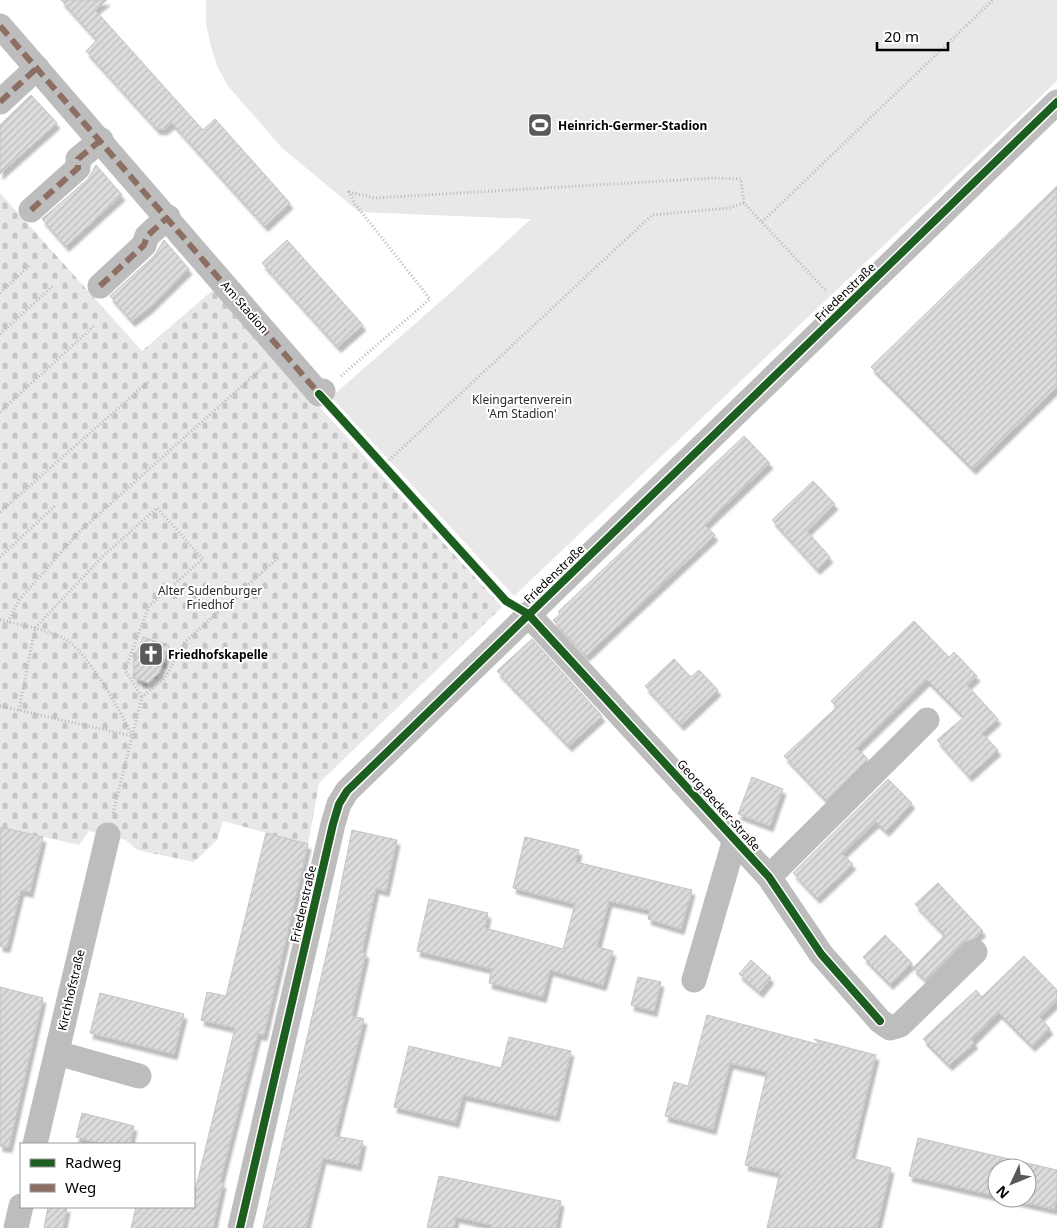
<svg xmlns="http://www.w3.org/2000/svg" width="1057" height="1228" font-family="'Noto Sans',sans-serif">
<defs>
<pattern id="cemetery-stones" width="16" height="16" patternUnits="userSpaceOnUse" patternTransform="scale(1.25)"><rect width="16" height="16" fill="#e8e8e8"/><path d="M2 7V4a2 2 0 0 1 4 0v3zM10 15v-3a2 2 0 0 1 4 0v3z" fill="#c5c5c5"/></pattern>
<pattern id="building-hatch" width="6" height="6" patternUnits="userSpaceOnUse" patternTransform="scale(1.25)"><rect width="6" height="6" fill="#dcdcdc"/><path d="M-1 1l2-2M0 6l6-6M5 7l2-2" fill="none" stroke="#bbb"/></pattern>
<filter id="shadow"><feDropShadow dx="3" dy="5.5" stdDeviation="1" flood-color="#0004"/></filter>
</defs>
<rect width="100%" height="100%" fill="#fff"/>
<polygon fill="#e8e8e8" points="206,0 1057,0 1057,81 514,596 331,397 448,295 531,219 359,212 282,148 228,86 218,68 211,47 206,23"/>
<polygon fill="url(#cemetery-stones)" points="0,193 142,351 213,290 502,607 319,783 308,844 223,821 217,840 194,862 137,850 126,840 89,831 79,845 0,827"/>
<g fill="url(#building-hatch)" stroke="#c4c4c4" filter="url(#shadow)">
<polygon points="61,0 107,0 95,10 203,130 215,119 290,203 265,226 172,123 165,129 157,129 86,51 97,40"/>
<polygon points="31,95 57,123 0,174 0,125"/>
<polygon points="96,165 122,195 66,246 42,219 88,179"/>
<polygon points="1057,186 1057,387 973,469 871,367"/>
<polygon points="164,240 189,269 149,308 132,321 110,296 154,256"/>
<polygon points="287,240 363,325 338,347 262,263"/>
<polygon points="744,436 770,463 705,525 715,535 586,656 553,620 560,614 558,612"/>
<polygon points="813,481 835,504 807,531 830,557 817,569 772,520"/>
<polygon points="914,621 949,657 954,652 977,676 967,685 998,719 982,733 998,750 969,776 937,740 964,717 927,680 857,748 868,759 826,800 784,756 837,707 831,701"/>
<polygon points="143,637 169,646 159,673 148,683 135,678 133,663"/>
<polygon points="532,639 602,716 569,746 497,671"/>
<polygon points="674,659 691,677 699,670 718,690 681,725 645,686"/>
<polygon points="752,777 783,789 770,826 738,814"/>
<polygon points="888,779 912,803 886,831 876,822 842,854 853,864 817,898 793,873"/>
<polygon points="0,827 43,837 30,892 21,890 7,947 0,946"/>
<polygon points="352,830 397,840 386,891 376,888 362,952 366,953 352,1016 364,1019 335,1136 363,1141 358,1165 323,1158 306,1228 263,1228 332,930"/>
<polygon points="266,833 308,844 264,1035 258,1034 220,1182 223,1183 213,1228 131,1228 136,1207 194,1207 194,1195 235,1028 201,1020 207,992 226,996"/>
<polygon points="525,837 579,850 576,862 692,890 681,929 648,919 650,910 609,901 597,947 613,951 603,985 550,970 543,997 489,983 492,969 417,951 429,899 488,913 485,928 563,949 575,904 513,888"/>
<polygon points="938,883 983,931 975,938 965,942 926,980 913,968 945,935 915,904"/>
<polygon points="885,935 912,963 890,984 863,957"/>
<polygon points="1024,956 1057,990 1057,1001 1040,1017 1050,1029 1032,1046 999,1013 972,1040 975,1043 949,1065 923,1039 976,990 982,997"/>
<polygon points="751,960 771,978 760,992 739,974"/>
<polygon points="638,977 661,982 654,1011 631,1005"/>
<polygon points="0,987 43,998 9,1147 0,1146"/>
<polygon points="100,993 184,1014 174,1054 90,1033"/>
<polygon points="707,1015 821,1045 814,1039 876,1055 851,1158 891,1168 877,1228 767,1228 780,1173 745,1165 767,1072 730,1063 713,1129 665,1116 674,1082 688,1086"/>
<polygon points="509,1037 571,1051 556,1116 463,1095 456,1122 394,1107 409,1046 501,1068"/>
<polygon points="82,1113 134,1126 130,1144 104,1144 76,1137"/>
<polygon points="918,1138 1057,1170 1057,1196 1054,1209 1006,1198 1027,1198 1027,1168 997,1168 997,1196 909,1176"/>
<polygon points="439,1176 561,1201 556,1228 492,1228 492,1225 456,1217 454,1228 427,1228"/>
<polygon points="48,1207 67,1207 63,1228 44,1228"/>
</g>
<g fill="none" stroke-linecap="round" stroke-linejoin="round">
<g stroke="#b8b8b8" stroke-width="3" stroke-dasharray="1 2.5" stroke-linecap="butt">
<polyline points="762,222 993,0"/>
<polyline points="0,293 29,266"/>
<polyline points="0,334 53,286"/>
<polyline points="341,376 430,299 355,204 349,192 375,198 714,178 741,179 744,203 827,292"/>
<polyline points="0,412 94,326"/>
<polyline points="384,465 652,215 729,208 744,203"/>
<polyline points="0,512 148,382"/>
<polyline points="0,557 56,505"/>
<path d="M0,620C21,625 44,629 63,638C87,650 120,711 132,735"/>
<polyline points="8,622 19,600 80,531 262,368"/>
<polyline points="0,706 132,736"/>
<polyline points="19,710 35,628 103,556 157,508 203,559 149,606 125,670 142,697"/>
<polyline points="113,813 142,697 165,678 184,643 280,556"/>
</g>
<g stroke="#bdbdbd" stroke-width="25">
<polyline points="0,26 319,394 323,391"/>
<polyline points="0,102 37,68"/>
<polyline points="31,210 78,168 78,159 101,140"/>
<polyline points="100,286 144,245 147,236 168,217"/>
<polyline points="528,614 769,877 821,954 880,1021 890,1028 900,1025 975,952"/>
<polyline points="769,877 927,720"/>
<polyline points="694,980 735,839"/>
<polyline points="57,1053 139,1076"/>
<polyline points="35,1144 108,835"/>
<polyline points="16,1228 21,1206"/>
<polyline points="240,1228 333,824 339,804 347,791 1057,102"/>
</g>
<g stroke="#8d6e63" stroke-width="6" stroke-dasharray="12 6" stroke-linecap="butt">
<polyline points="0,26 321,396"/>
<polyline points="0,102 37,68"/>
<polyline points="31,210 78,168 78,159 101,140"/>
<polyline points="100,286 144,245 147,236 168,217"/>
</g>
<defs>
<g id="cycleway">
<polyline points="319,394 506,601 528,614 769,877 821,954 880,1021"/>
<polyline points="240,1228 333,824 339,804 347,791 1057,102"/>
</g>
</defs>
<use href="#cycleway" stroke="#fff" stroke-width="11"/>
<use href="#cycleway" stroke="#1b5e20" stroke-width="8"/>
</g>
<defs>
<symbol id="stadium-square" viewBox="-11 -11 22 22"><rect x="-9" y="-9" width="18" height="18" rx="4" fill="#595959" stroke="#fff"/><path d="M0-5a6.5 5 0 1 0 0 10a6.5 5 0 1 0 0-10ZM-3.5-1.8h7v3.6h-7Z" fill="#fff"/></symbol>
<symbol id="church-square" viewBox="-11 -11 22 22"><rect x="-9" y="-9" width="18" height="18" rx="4" fill="#595959" stroke="#fff"/><path d="M-1.2-6h2.4v3.5h3.3v2.4h-3.3V6h-2.4V-.1h-3.3v-2.4h3.3Z" fill="#fff"/></symbol>
</defs>
<g fill-rule="evenodd">
<use href="#stadium-square" x="526" y="111" width="28" height="28"/>
<use href="#church-square" x="137" y="640" width="28" height="28"/>
</g>
<g text-anchor="middle" dominant-baseline="central" stroke-width="4" stroke-linejoin="round" paint-order="stroke">
<g font-size="12" font-weight="bold" fill="#000" stroke="#fff" text-anchor="start">
<text x="558" y="125">Heinrich-Germer-Stadion</text>
<text x="168" y="654">Friedhofskapelle</text>
</g>
<g font-size="12" fill="#000" stroke="#fff">
<text transform="translate(845 292) rotate(-44)">Friedenstraße</text>
<text transform="translate(245 307) rotate(49)">Am Stadion</text>
<text transform="translate(554 574) rotate(-44)">Friedenstraße</text>
<text transform="translate(719 805) rotate(48)">Georg-Becker-Straße</text>
<text transform="translate(303 904) rotate(-77)">Friedenstraße</text>
<text transform="translate(71 990) rotate(-77)">Kirchhofstraße</text>
</g>
<g font-size="12" fill="#2d2d2d" stroke="#fff">
<text x="522" y="399">Kleingartenverein<tspan x="522" dy="14">'Am Stadion'</tspan></text>
<text x="210" y="590">Alter Sudenburger<tspan x="210" dy="14">Friedhof</tspan></text>
</g>
</g>
<rect x="20" y="1143" width="175" height="65" fill="#ffffff" stroke="#999999"/>
<rect x="30" y="1159" width="25" height="8" fill="#1b5e20" stroke="#999999"/>
<text x="65" y="1168" font-size="15" fill="#000000">Radweg</text>
<rect x="30" y="1184" width="25" height="8" fill="#8d6e63" stroke="#999999"/>
<text x="65" y="1193" font-size="15" fill="#000000">Weg</text>
<g transform="translate(1012 1183) rotate(226)"><circle r="24" fill="#ffffff" stroke="#999999"/>
<path d="M0-4L9 19L0 12L-9 19Z" fill="#595959"/>
<text y="-8" font-size="14" font-weight="bold" text-anchor="middle" fill="#000000">N</text>
</g>
<path d="M877 42v8h71v-8" fill="none" stroke="#000000" stroke-width="2.5"/>
<text x="884" y="42" font-size="15" fill="#000000" stroke="#ffffff" stroke-width="4" paint-order="stroke">20 m</text>
</svg>
